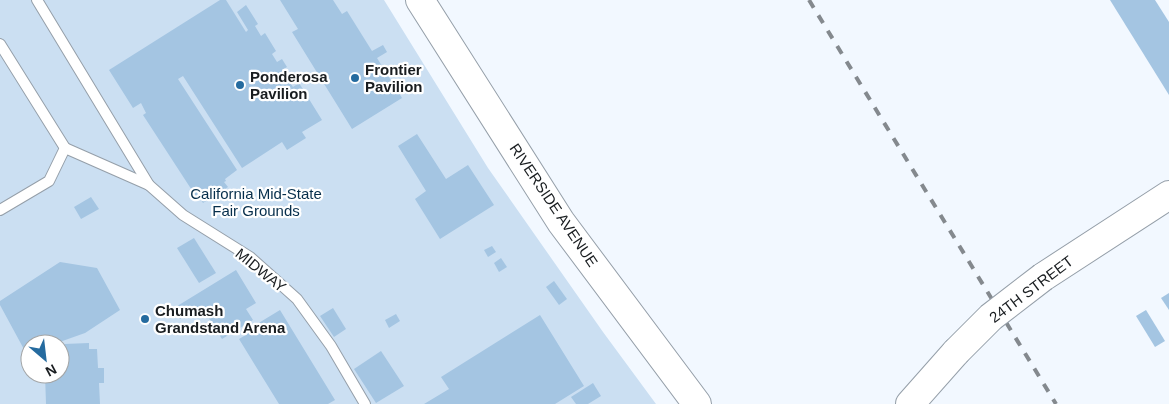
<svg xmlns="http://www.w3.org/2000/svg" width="1169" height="404" font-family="Arial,sans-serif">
<rect width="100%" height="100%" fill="#f2f8ff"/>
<path fill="#cbdff2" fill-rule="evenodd" d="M0,0H384L488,168L603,332L656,404H0ZM30,344H60V374H30Z"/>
<g fill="#a4c5e2">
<polygon points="220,0 226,0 246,32 248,30 237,12 246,5 258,24 255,26 261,36 265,33 276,51 272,54 277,62 282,59 287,67 282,70 293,87 299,83 322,120 302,132 306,138 287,150 282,142 242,168 183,76 178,79 237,170 225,179 226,181 224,182 228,187 203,203 199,197 197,198 143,115 146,113 141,103 133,108 109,70"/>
<polygon points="280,0 333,0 342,14 347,11 372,51 383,45 387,52 377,58 402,98 352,129 292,32 298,29"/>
<polygon points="1110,0 1155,0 1169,22 1169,95"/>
<polygon points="417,134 446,179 468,165 494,205 440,239 415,199 426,191 398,146"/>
<polygon points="91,197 99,209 81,219 74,207"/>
<polygon points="194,238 216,273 199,283 177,248"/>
<polygon points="492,246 496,252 488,257 484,250"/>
<polygon points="501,258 507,267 499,272 494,263"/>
<polygon points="60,262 97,268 120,310 85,333 54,344 30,344 30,352 26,353 0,305 0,301"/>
<polygon points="236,270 256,303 246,309 253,320 222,339 208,317 191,312 180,319 174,308"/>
<polygon points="554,281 567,299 559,305 546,287"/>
<polygon points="1169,293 1169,310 1161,298"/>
<polygon points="333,308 346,329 334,337 320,316"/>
<polygon points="280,310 335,400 328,404 279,404 239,339 259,327 257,324"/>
<polygon points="1146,310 1165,341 1155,347 1136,316"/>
<polygon points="396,314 400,321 389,328 385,320"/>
<polygon points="540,315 584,386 555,404 424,404 449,389 441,377"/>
<polygon points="89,343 89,349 97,349 98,368 104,368 104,383 99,383 100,404 46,404 45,374 60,374 60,350 64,349 64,344"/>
<polygon points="381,351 404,386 376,403 354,369"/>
<polygon points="593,383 601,396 588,404 576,404 571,397"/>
</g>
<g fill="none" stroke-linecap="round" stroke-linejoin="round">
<defs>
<g id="service">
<polyline points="37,0 149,185 183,215 250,257 297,299 331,346 365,404"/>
<polyline points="0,44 65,148"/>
<polyline points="0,210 49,181 65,148 149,185"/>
</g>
<g id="secondary">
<polyline points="420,0 561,222 697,404"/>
<polyline points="1043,277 1169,195"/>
<polyline points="910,404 956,352"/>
</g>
</defs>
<use href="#service" stroke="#959fa9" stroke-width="12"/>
<use href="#secondary" stroke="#959fa9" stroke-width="30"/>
<use href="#service" stroke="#fff" stroke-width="10"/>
<use href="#secondary" stroke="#fff" stroke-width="28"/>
<polyline stroke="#84898e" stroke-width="4" stroke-dasharray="9 9" stroke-linecap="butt" points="809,0 1056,404"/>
<defs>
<polyline id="secondary-bridge" points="956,352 991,317 1043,277"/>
</defs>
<use href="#secondary-bridge" stroke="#959fa9" stroke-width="30" stroke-linecap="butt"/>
<use href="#secondary-bridge" stroke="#fff" stroke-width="28"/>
</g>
<g fill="#256b9f" stroke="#fff" stroke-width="2">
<circle cx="355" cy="78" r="5"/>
<circle cx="240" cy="85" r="5"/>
<circle cx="145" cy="319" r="5"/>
</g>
<g text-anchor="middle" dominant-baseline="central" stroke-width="4.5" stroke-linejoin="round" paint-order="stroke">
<g font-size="15" font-weight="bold" fill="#191d20" stroke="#fff" text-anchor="start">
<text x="365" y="69">Frontier<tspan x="365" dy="17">Pavilion</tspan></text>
<text x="250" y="76">Ponderosa<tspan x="250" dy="17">Pavilion</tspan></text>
<text x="155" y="310">Chumash<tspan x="155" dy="17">Grandstand Arena</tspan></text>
</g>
<g font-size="15" fill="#062e4b" stroke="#fff">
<text x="256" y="193">California Mid-State<tspan x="256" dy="17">Fair Grounds</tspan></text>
</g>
<g font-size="15" fill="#191d20" stroke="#fff">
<text transform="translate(554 205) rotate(56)">RIVERSIDE AVENUE</text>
<text transform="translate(261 270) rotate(39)">MIDWAY</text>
<text transform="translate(1031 289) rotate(-37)">24TH STREET</text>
</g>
</g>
<g transform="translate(45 359) rotate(152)"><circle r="24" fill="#ffffff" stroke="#a3a5a6"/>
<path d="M0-4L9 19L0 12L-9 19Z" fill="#256b9f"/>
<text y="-8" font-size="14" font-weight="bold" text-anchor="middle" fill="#191d20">N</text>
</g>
</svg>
